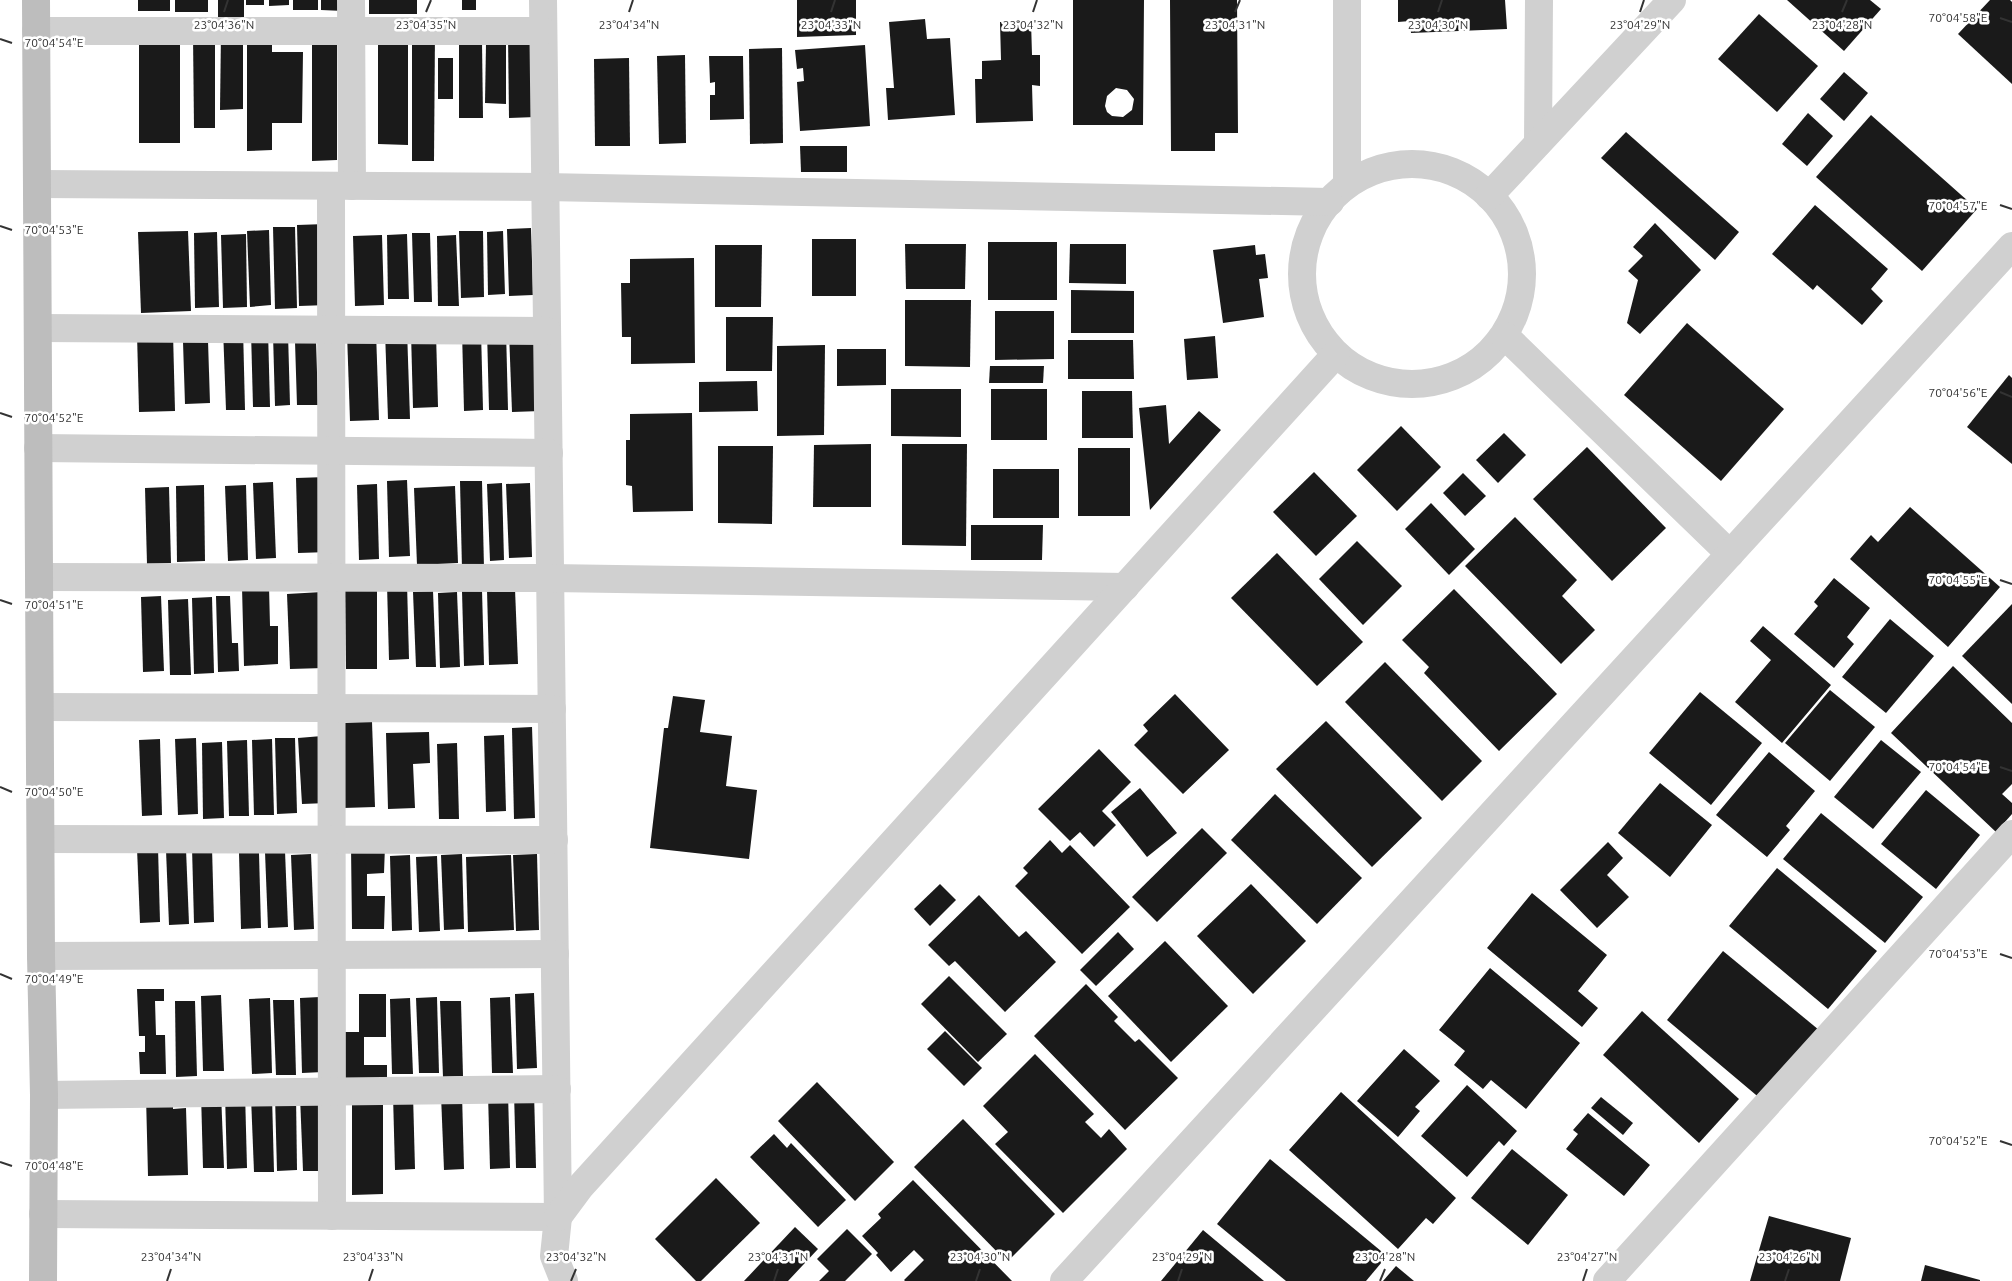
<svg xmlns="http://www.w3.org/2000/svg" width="2012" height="1281" font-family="Ubuntu,sans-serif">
<rect width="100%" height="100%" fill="#fff"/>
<g fill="#1a1a1a" fill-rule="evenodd">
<rect x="138" y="0" width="32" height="11"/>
<rect x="175" y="0" width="33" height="12"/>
<rect x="218" y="0" width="26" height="17"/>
<rect x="246" y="0" width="18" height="5"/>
<polygon points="269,0 289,0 289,5 269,6"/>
<rect x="293" y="0" width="25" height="10"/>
<polygon points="321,0 344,0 344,11 321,10"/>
<rect x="369" y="0" width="48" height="14"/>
<rect x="462" y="0" width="14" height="10"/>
<polygon points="797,0 856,0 856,35 797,37"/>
<path d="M1073,0H1144L1143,125H1073ZM1116,88L1127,90L1134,99L1132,110L1123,117L1112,116L1107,112L1105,106L1107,96Z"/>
<polygon points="1170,0 1237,0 1238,133 1215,133 1215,151 1171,151"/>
<polygon points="1398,0 1505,0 1507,29 1411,33 1410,21 1398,22"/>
<polygon points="1787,0 1870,0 1881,9 1844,51"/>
<polygon points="1990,0 2010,0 2012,2 2012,84 1958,34"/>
<polygon points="1759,14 1818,66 1777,112 1718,59"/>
<polygon points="925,19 927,39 950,38 955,115 888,120 886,88 894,88 889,22"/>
<polygon points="1031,21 1032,55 1040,55 1040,86 1032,85 1033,121 976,123 975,79 982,79 982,61 1001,60 1000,22"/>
<polygon points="378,30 408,31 408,145 378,144"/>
<polygon points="180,31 180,143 139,143 139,32"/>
<polygon points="312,31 337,31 337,160 312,161"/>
<polygon points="412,31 435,31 434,161 412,161"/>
<polygon points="221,32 243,33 243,109 220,110"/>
<polygon points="508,34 536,34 536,117 509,118"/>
<polygon points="193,35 215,35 215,128 194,128"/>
<polygon points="247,35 272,35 272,52 303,52 302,123 272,123 272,150 247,151"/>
<polygon points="459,41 482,42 483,118 459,118"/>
<polygon points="486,44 506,44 506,104 485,103"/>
<polygon points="865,45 870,126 800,131 797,82 804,81 803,68 797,69 795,50"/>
<polygon points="782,48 783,143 750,144 749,49"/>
<polygon points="685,55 686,143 659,144 657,56"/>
<polygon points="709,56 743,56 744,119 710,120 710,95 715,95 715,82 710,83"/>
<rect x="438" y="58" width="15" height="41"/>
<polygon points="629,58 630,146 595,146 594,59"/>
<polygon points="1844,72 1868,93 1844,121 1820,99"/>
<polygon points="1808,113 1833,136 1807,166 1782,144"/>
<polygon points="1871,115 1977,209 1922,271 1816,177"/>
<polygon points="1626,132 1739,232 1715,260 1601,158"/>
<polygon points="800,146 847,146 847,172 801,172"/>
<polygon points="1815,205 1888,269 1871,289 1883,301 1862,325 1817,285 1813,290 1772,254"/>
<polygon points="1655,223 1701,270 1640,334 1627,323 1638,280 1628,271 1643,256 1633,247"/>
<polygon points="326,224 328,305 299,306 297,225"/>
<polygon points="273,227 295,227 297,308 275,309"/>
<polygon points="531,228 533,295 509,296 507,229"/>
<polygon points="269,230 271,305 250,307 247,231"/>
<polygon points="188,231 191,311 141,313 138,232"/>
<polygon points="459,231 483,231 484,297 461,298"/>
<polygon points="503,231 505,294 488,295 487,232"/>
<polygon points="217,232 219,307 195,308 194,233"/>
<polygon points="412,233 430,233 432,302 414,302"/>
<polygon points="246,234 247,307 223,308 221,235"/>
<polygon points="407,234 409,299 388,299 387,235"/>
<polygon points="382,235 384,305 355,306 353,236"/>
<polygon points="456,235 459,306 438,306 437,236"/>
<rect x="812" y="239" width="44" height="57"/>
<rect x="988" y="242" width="69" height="58"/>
<polygon points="905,244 966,244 965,289 906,289"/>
<polygon points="1070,244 1126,244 1126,284 1069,283"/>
<polygon points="715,245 762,245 761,307 715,307"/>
<polygon points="1255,245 1256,255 1265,254 1268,278 1259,279 1264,317 1223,323 1213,250"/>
<polygon points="694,258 695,363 631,364 631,337 622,337 621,283 630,283 630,259"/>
<polygon points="1071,290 1134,291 1134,333 1071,333"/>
<polygon points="905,300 971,300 970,367 905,366"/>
<polygon points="995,311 1054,311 1054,359 995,360"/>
<polygon points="726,317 773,317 772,371 726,371"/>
<polygon points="1687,323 1784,409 1721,481 1624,395"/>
<polygon points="223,328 243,328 245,410 226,410"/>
<polygon points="268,330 270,407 253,407 251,331"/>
<polygon points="407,330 410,419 388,419 385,331"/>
<polygon points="487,330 506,330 508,410 489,410"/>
<polygon points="539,330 541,411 512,412 509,332"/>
<polygon points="462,331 481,331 483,410 464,411"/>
<polygon points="376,332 379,420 350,421 347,333"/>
<polygon points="137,333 173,333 175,411 139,412"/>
<polygon points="288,333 290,405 275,406 273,334"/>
<polygon points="411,333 436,333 438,407 413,408"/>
<polygon points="1215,336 1218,378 1187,380 1184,339"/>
<polygon points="1068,340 1133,340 1134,379 1068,379"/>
<polygon points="208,341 210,403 185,404 183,342"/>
<polygon points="316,341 318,405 297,405 295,342"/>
<polygon points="825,345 824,435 777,436 777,346"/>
<polygon points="837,349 886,349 886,385 837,386"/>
<polygon points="990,366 1044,366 1043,383 989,383"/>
<polygon points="2009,375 2012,378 2012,464 1967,427"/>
<polygon points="757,381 758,411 699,412 699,382"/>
<polygon points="891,389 961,389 961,437 891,436"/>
<rect x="991" y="389" width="56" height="51"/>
<polygon points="1082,391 1132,391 1133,438 1082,438"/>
<polygon points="1166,405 1169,444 1199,411 1221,430 1150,510 1139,408"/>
<polygon points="692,413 693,511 633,512 632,486 626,485 626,440 630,440 630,414"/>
<polygon points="1401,426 1441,467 1397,511 1357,470"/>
<polygon points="1504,433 1526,455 1498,483 1476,460"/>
<polygon points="871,444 871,507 813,507 814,445"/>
<polygon points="902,444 967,444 966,546 902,545"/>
<polygon points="718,446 773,446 772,524 718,523"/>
<polygon points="1587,447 1666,528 1612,581 1533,499"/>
<rect x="1078" y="448" width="52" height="68"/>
<rect x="993" y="469" width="66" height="49"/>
<polygon points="1314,472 1357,516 1316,556 1273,512"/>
<polygon points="1463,473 1486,496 1465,516 1443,493"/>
<polygon points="327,477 329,552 298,553 296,478"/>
<polygon points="407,480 410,556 389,557 387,481"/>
<polygon points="460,481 482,481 484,568 462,569"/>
<polygon points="273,482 276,558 256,559 253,483"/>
<polygon points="502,483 504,560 490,561 487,484"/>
<polygon points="530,483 532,557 509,558 506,484"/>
<polygon points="377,484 379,559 359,560 357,485"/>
<polygon points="204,485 205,561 177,562 176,486"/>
<polygon points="246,485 248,560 228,561 225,486"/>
<polygon points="455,486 458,563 417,565 414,488"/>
<polygon points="169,487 171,563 147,564 145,488"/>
<polygon points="1431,503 1475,549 1449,575 1405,529"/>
<polygon points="1910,507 2000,587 1948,647 1850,559 1871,535 1878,542"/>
<polygon points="1515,517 1577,580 1562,596 1595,630 1561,664 1465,566"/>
<polygon points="971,525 1043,525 1042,560 971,560"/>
<polygon points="1357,541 1402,586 1363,625 1319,579"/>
<polygon points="1277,553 1363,642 1317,686 1231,598"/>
<polygon points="1834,578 1870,608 1847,637 1854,644 1834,668 1794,634 1818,606 1814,602"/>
<polygon points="407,583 409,659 389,660 387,584"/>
<polygon points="345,584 377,584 377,669 346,669"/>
<polygon points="269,586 270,626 278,626 278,664 244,666 242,587"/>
<polygon points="515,589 518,664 489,665 487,590"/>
<polygon points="1454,589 1557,694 1499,751 1424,673 1429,667 1402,640"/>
<polygon points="482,590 484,665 464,666 462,591"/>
<polygon points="433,591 436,667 416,667 413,592"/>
<polygon points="322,592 324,668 290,669 287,594"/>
<polygon points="457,592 460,667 440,668 438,593"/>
<polygon points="161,596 164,671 143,672 141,597"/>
<polygon points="216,596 230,596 232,643 238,643 239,671 218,672"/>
<polygon points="212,597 214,673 194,674 192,598"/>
<polygon points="188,599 191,675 170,675 168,600"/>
<polygon points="2012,604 2012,704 1962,656"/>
<polygon points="1890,619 1934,656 1886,713 1842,677"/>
<polygon points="1763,626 1831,685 1782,743 1735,702 1771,660 1750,641"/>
<polygon points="1385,662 1482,761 1442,801 1345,702"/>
<polygon points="1953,666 2012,723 2012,784 2002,794 2012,803 2012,814 1996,832 1891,733"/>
<polygon points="1830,690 1875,727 1830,781 1785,743"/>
<polygon points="1700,692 1762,743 1711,805 1649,753"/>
<polygon points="1175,694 1229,750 1183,794 1134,745 1148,731 1143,725"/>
<polygon points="673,696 705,700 700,732 732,736 726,786 757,790 749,859 650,848 664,728 668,728"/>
<polygon points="1326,721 1422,818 1372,867 1276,769"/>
<polygon points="372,722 375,807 343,808 341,723"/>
<polygon points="532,727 535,818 514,819 512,728"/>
<polygon points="429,732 430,763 413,764 415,808 388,809 386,733"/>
<polygon points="504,735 506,811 486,812 484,736"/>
<polygon points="322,736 327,803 302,804 298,738"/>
<polygon points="196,738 198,814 178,815 175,739"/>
<polygon points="275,738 295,738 297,813 277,814"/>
<polygon points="160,739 162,815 142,816 139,740"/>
<polygon points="272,739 274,815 254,815 252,740"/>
<polygon points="247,740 249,816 229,816 227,741"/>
<polygon points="1881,740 1921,772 1873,829 1834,797"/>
<polygon points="222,742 224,818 203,819 202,743"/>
<polygon points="457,743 459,819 439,819 437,744"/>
<polygon points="1099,749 1131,782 1102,811 1116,825 1094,847 1080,832 1070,841 1038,809"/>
<polygon points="1769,752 1815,791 1786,826 1790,830 1767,857 1716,815"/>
<polygon points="1660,783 1712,825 1670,877 1618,833"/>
<polygon points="1140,788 1177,833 1147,857 1111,812"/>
<polygon points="1926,790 1980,835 1936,889 1881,844"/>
<polygon points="1275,794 1362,878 1317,924 1231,840"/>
<polygon points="1821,813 1923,897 1885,943 1783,859"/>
<polygon points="1202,828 1227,853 1157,922 1132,897"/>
<polygon points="1050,840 1062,853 1070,845 1130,907 1082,954 1015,886 1028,873 1023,868"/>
<polygon points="1608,842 1623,858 1607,875 1629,897 1597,928 1560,890"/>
<polygon points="351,846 385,846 384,873 367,874 367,896 385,896 384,929 352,929"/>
<polygon points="158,847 160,922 140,923 137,848"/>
<polygon points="192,847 212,847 214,922 194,923"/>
<polygon points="186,849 189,924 169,925 166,850"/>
<polygon points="285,851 288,927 268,928 265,852"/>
<polygon points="239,853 259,853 261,928 241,929"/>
<polygon points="311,854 314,929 294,930 291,855"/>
<polygon points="462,854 464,929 444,930 441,855"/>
<polygon points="537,854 539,930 516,931 513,855"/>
<polygon points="410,855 412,930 392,931 390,856"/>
<polygon points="511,855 514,930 468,932 466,857"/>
<polygon points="437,856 440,931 419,932 416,857"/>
<polygon points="1777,868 1877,951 1828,1009 1729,926"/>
<polygon points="940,884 956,900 930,926 914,909"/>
<polygon points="1251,884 1306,941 1253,994 1197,936"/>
<polygon points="1532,893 1607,955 1578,991 1598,1008 1582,1027 1487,948"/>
<polygon points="979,895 1019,937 1026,931 1056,962 1005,1012 955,961 949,966 928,945"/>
<polygon points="1118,932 1134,949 1096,986 1080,970"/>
<polygon points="1165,941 1228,1006 1171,1062 1108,996"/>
<polygon points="1723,951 1819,1030 1762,1100 1667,1020"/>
<polygon points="1490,968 1580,1043 1526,1109 1491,1080 1483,1089 1454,1065 1465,1051 1439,1030"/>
<polygon points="949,976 1007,1034 978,1062 921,1004"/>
<polygon points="1086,984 1118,1017 1114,1021 1135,1042 1139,1039 1178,1078 1125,1130 1034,1036"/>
<polygon points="137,989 164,989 164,1001 155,1001 156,1035 165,1035 166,1074 140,1074 139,1052 145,1052 145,1036 139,1036"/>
<polygon points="534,993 537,1068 517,1069 515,994"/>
<polygon points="359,994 386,994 386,1037 364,1037 364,1065 387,1065 387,1082 343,1082 343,1032 359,1032"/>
<polygon points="221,995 224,1071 203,1071 201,996"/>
<polygon points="320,997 323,1072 302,1073 300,998"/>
<polygon points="437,997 439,1073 419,1073 416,998"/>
<polygon points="510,997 513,1073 492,1073 490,998"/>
<polygon points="270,998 272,1073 252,1074 249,999"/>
<polygon points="410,998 413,1074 392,1074 390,999"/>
<polygon points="273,1000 294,1000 296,1075 276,1075"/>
<polygon points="175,1001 195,1001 197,1076 176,1077"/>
<polygon points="440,1001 461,1001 463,1076 443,1077"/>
<polygon points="1642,1011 1739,1099 1699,1143 1603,1055"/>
<polygon points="945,1031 982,1068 964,1086 927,1049"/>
<polygon points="1404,1049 1440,1081 1415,1107 1420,1111 1398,1137 1357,1101"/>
<polygon points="1035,1054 1094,1114 1085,1122 1101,1138 1109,1129 1127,1149 1063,1213 995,1144 1008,1132 983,1106"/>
<polygon points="817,1082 894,1162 855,1201 778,1121"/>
<polygon points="1467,1085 1517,1131 1504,1146 1499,1141 1467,1177 1421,1136"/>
<polygon points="245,1092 247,1168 227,1169 225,1093"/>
<polygon points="514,1092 534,1092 536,1168 516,1168"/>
<polygon points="1341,1092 1456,1198 1433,1224 1426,1218 1398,1249 1289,1150"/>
<polygon points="201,1093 221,1093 224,1168 203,1168"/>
<polygon points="488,1093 508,1093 510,1168 490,1169"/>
<polygon points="413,1094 415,1169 395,1170 393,1095"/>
<polygon points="462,1094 464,1169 444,1170 441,1095"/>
<polygon points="173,1095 173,1109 186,1108 188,1175 148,1176 146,1096"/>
<polygon points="296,1095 297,1170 277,1171 275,1096"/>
<polygon points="321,1095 323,1171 303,1171 300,1096"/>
<polygon points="272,1096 274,1172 254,1172 251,1097"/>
<polygon points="1601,1097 1633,1123 1623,1135 1591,1108"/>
<polygon points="352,1102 383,1102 383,1194 352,1195"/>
<polygon points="1588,1113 1650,1165 1624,1196 1566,1149 1578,1134 1573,1130"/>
<polygon points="963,1119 1055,1214 1007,1262 914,1167"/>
<polygon points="774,1134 787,1148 791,1143 846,1200 818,1227 750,1157"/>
<polygon points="1512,1149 1568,1195 1528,1245 1471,1198"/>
<polygon points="1270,1159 1387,1256 1366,1281 1286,1281 1217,1224"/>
<polygon points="716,1178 760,1223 701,1281 696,1281 655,1239"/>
<polygon points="913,1180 1012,1281 905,1281 904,1280 924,1260 914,1250 891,1272 876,1255 878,1253 862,1236 881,1218 878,1214"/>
<polygon points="1769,1216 1851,1238 1840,1281 1750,1281"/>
<polygon points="795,1227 818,1249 788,1281 744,1281"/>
<polygon points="847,1229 872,1254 845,1281 819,1281 829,1271 817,1259"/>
<polygon points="1203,1230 1264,1281 1161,1281"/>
<polygon points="1925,1265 1980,1280 1980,1281 1921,1281"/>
<polygon points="1396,1266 1414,1281 1383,1281"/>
</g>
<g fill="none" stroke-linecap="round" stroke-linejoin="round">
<g stroke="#d0d0d0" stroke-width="28">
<polyline points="351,0 352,186"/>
<polyline points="543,0 558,1217 554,1256 564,1281"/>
<polyline points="36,31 543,31"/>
<polyline points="1538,143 1539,0"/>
<circle cx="1412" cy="274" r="110"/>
<polyline points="37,184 545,187 1330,202"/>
<polyline points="1347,184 1347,0"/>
<polyline points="331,187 332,1216"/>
<polyline points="1489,196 1672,0"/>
<polyline points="38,328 547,331"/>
<polyline points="1505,336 1730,554"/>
<polyline points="38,448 549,453"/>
<polyline points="39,577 551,578 1125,587"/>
<polyline points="40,707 552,709"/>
<polyline points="41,839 554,840"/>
<polyline points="41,956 555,954"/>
<polyline points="44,1095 557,1089"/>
<polyline points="43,1214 558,1217"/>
<polyline points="558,1217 581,1186 1336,354"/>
<polyline points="1607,1281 2012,834"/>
</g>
<polyline stroke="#d0d0d0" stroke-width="28" points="1064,1281 2012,246"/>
<polyline stroke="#bdbdbd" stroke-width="28" points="36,0 41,956 44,1095 43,1281"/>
</g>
<path fill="none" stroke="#333" stroke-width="2" d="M224,12L228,0M426,12L431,0M629,12L633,0M831,12L835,0M1033,12L1037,0M1235,12L1240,0M1438,12L1442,0M1640,12L1644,0M1842,12L1847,0M2000,18L2012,22M0,39L12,43M2000,205L2012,209M0,226L12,230M2000,392L2012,397M0,413L12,417M2000,580L2012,584M0,600L12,604M2000,767L2012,771M0,787L12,792M2000,954L2012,958M0,974L12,979M2000,1141L2012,1145M0,1162L12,1166M167,1281L171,1269M369,1281L373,1269M571,1281L576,1269M774,1281L778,1269M976,1281L980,1269M1178,1281L1182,1269M1380,1281L1385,1269M1583,1281L1587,1269M1785,1281L1789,1269"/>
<g font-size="12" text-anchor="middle" fill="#333" stroke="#fff" stroke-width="5" stroke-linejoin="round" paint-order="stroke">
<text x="1958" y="22">70°04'58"E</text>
<text x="224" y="29">23°04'36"N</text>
<text x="426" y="29">23°04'35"N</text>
<text x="629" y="29">23°04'34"N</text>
<text x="831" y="29">23°04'33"N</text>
<text x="1033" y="29">23°04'32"N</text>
<text x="1235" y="29">23°04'31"N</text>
<text x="1438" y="29">23°04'30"N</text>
<text x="1640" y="29">23°04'29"N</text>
<text x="1842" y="29">23°04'28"N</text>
<text x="54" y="47">70°04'54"E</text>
<text x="1958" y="210">70°04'57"E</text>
<text x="54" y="234">70°04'53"E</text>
<text x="1958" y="397">70°04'56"E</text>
<text x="54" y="422">70°04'52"E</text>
<text x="1958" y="584">70°04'55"E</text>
<text x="54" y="609">70°04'51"E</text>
<text x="1958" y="771">70°04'54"E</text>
<text x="54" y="796">70°04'50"E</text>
<text x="1958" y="958">70°04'53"E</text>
<text x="54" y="983">70°04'49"E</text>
<text x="1958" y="1145">70°04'52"E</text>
<text x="54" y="1170">70°04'48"E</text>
<text x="171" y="1261">23°04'34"N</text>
<text x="373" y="1261">23°04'33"N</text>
<text x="576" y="1261">23°04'32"N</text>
<text x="778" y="1261">23°04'31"N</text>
<text x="980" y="1261">23°04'30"N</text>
<text x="1182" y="1261">23°04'29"N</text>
<text x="1385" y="1261">23°04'28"N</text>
<text x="1587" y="1261">23°04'27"N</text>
<text x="1789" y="1261">23°04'26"N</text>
</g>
</svg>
